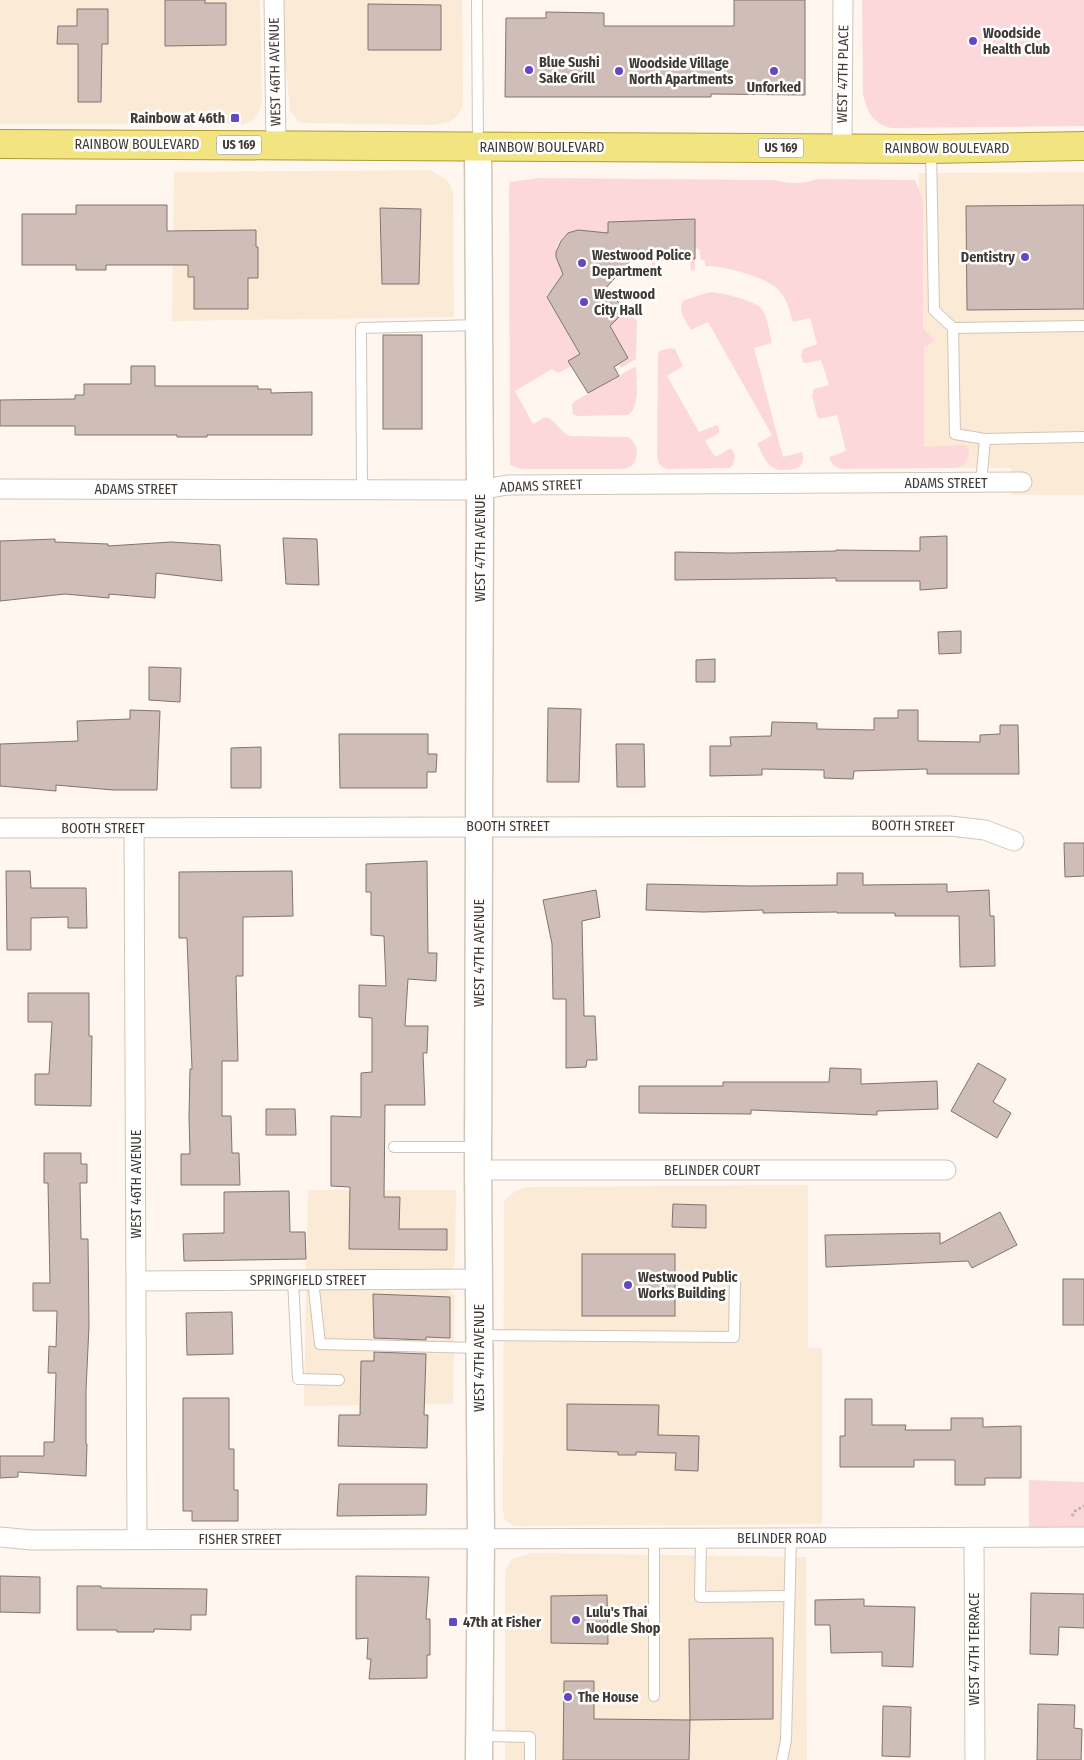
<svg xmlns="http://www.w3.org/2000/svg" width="1084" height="1760" font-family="'Fira Sans Condensed',sans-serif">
<rect width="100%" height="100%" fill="#fff7ef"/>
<g fill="#fbead6">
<polygon points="0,0 260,0 262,101 259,111 255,119 248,123 240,124 0,124"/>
<polygon points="279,0 462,0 463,98 462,108 456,117 449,122 434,125 305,123 299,122 290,111 289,101"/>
<polygon points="430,170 444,178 450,184 453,192 454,317 172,321 174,172"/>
<polygon points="1084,172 1084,495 1012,495 1011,468 921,468 919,173"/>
<polygon points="808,1185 808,1348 822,1348 822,1524 515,1526 509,1523 504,1519 503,1509 504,1201 514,1192 523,1188 532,1187"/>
<polygon points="308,1190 456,1190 455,1264 452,1269 447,1272 306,1270"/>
<polygon points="306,1287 447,1288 451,1291 455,1295 453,1404 304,1406"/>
<polygon points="532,1553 806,1557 807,1760 505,1760 505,1570 512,1559"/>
</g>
<g fill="#fdd8da">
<path d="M862,0H1084V126L891,128C872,123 868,113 863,95Z"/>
<path d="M538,178L775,180C787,184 805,184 817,179L915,180L921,194L923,203V328L935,341L924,347V447L964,445L967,447L969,452C968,463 963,467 952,468L840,469L832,464L829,457L846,451L837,415L819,419L817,416L812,395L814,389L829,385L821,360L806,363L803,362L801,355L803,349L817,344L810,318L793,322C790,313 788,301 781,293C770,277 724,266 705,266V261L701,260L699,249L695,248V219L609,222L608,234L605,233L600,237C584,226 557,229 556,254C556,262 561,266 564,272C565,275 565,280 565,284L546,295L580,354L572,366L558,373L552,369L515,391L533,424L546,417C556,420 560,432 570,436L628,437C639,444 639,457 632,466L623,469H521L510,465L509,190L510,182Z"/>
<polygon points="653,259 695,259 695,269 691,271 690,261 656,261 655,265 658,270 655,279 649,277"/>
<path d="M710,292C720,292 756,301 762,309C768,318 769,332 772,343L754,348L783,457L802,452C806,467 797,470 784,470C780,470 776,470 772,467C765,463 761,451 757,444L772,435L708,322L691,330C686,321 676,310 684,300Z"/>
<polygon points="626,310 637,321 636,359 621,368 619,365 628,358 610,326"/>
<path d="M670,348L675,349L683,366L667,376L699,432L717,425L719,428V433L705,441L715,457L731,448L735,455L733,465L730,468L667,469C659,467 658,462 657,455L658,356L659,351Z"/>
<path d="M636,366C636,381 641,406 628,415L578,416L573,414L572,405L575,401Z"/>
<polygon points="1029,1480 1084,1482 1084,1530 1029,1529"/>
</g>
<g fill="#cfbeb7" stroke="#82736c">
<polygon points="165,0 205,0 205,3 226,3 226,45 165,46"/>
<polygon points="734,0 805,0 805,95 711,94 711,97 505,97 506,18 546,18 546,12 604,13 604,26 734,26"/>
<polygon points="368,4 441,5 441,50 368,50"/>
<polygon points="77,9 108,9 108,44 102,44 101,102 78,102 78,44 57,44 58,26 77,26"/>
<polygon points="76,205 167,205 167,231 256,230 256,247 258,247 258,278 248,278 248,309 194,309 194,277 188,277 188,265 106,265 106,270 76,270 76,265 22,265 22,214 76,214"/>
<polygon points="1084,205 1084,309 967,310 966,206"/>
<polygon points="380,208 421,209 419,284 382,284"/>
<polygon points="695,219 695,259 633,258 605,289 626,310 610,326 628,358 614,367 619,376 588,393 568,361 580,354 547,297 563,274 556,257 556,252 561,241 568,233 578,230 608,233 608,222"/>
<rect x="383" y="335" width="39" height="94"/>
<polygon points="131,366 155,366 155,386 258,386 258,389 271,389 271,393 312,392 312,435 207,435 207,437 177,437 177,435 75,435 75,426 0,426 0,400 75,399 75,395 84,395 84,384 131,384"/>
<polygon points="947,536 947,588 920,590 920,581 836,581 836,578 675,580 675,552 730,553 836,551 836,550 920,551 920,537"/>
<polygon points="283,538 317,539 319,585 286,584"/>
<polygon points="55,539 55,542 108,544 108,546 171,542 220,545 222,581 156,573 155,598 109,594 109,598 65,594 0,601 0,541"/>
<polygon points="961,631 961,653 939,654 938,632"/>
<polygon points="715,659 715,682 696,682 696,660"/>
<polygon points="149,667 181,668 180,702 149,700"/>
<polygon points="548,708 581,709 579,782 547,782"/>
<polygon points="130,710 160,711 157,790 113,790 56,785 56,791 0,786 0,744 78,741 77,721 130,719"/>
<polygon points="898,710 918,710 918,741 980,742 980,735 1000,734 1000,725 1018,725 1019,774 927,774 927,769 854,771 853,779 824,778 824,770 762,769 762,775 710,776 710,746 731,746 730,737 771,736 772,722 817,723 817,729 874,730 874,718 898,718"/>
<polygon points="339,734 428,734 428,754 437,754 436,772 427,772 427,788 340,788"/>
<polygon points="616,744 644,744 645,787 617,787"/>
<polygon points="261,747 261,788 231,788 231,748"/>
<polygon points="1064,843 1084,843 1084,876 1065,877"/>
<polygon points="427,861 428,953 437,953 436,981 408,979 405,1026 428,1026 427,1053 423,1053 425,1105 385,1105 384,1197 400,1197 399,1229 447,1229 447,1250 349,1249 350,1187 331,1186 331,1116 361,1117 361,1073 372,1072 372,1018 359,1017 359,985 386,986 384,936 371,935 371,892 366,892 366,864"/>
<polygon points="6,871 30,871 31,888 86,888 87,928 68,928 68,917 31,918 31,950 7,950"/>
<polygon points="292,871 293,916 243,917 243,976 236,976 238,1061 222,1061 222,1116 231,1116 232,1153 239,1153 240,1185 181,1185 181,1154 190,1154 189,1117 190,1069 192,1069 187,938 179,938 179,872"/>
<polygon points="837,873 863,873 863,885 947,884 947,892 989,890 990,916 994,916 995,966 960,967 959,916 895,916 895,913 837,913 837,912 763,913 763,910 703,912 646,910 647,884 751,886 837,885"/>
<polygon points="596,890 600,917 582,921 584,1016 595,1016 597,1060 587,1060 586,1067 566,1068 566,999 553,999 552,944 543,900"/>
<polygon points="28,993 89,993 89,1036 92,1036 91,1106 35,1105 35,1074 49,1074 52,1022 28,1022"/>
<polygon points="978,1063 1006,1079 993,1102 1011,1113 997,1138 951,1111"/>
<polygon points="830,1068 861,1069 861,1084 937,1081 938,1109 877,1111 877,1115 751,1110 751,1114 639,1113 639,1086 723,1086 723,1082 829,1082"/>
<polygon points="266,1109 295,1109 296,1135 266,1135"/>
<polygon points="44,1153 81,1153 81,1164 87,1164 87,1183 80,1183 81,1239 88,1239 89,1326 86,1390 86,1444 87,1444 86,1476 18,1472 18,1477 0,1478 0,1456 44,1456 44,1442 54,1442 56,1373 48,1373 49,1346 56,1347 57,1311 33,1311 33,1283 50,1283 48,1183 44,1183"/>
<polygon points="289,1191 290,1232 305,1232 306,1259 184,1261 183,1234 224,1233 224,1192"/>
<polygon points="673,1204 706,1205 706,1228 672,1227"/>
<polygon points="1000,1212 1017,1245 972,1268 968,1261 826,1267 825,1235 940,1233 940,1244"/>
<rect x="582" y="1254" width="93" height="62"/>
<rect x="1063" y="1279" width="21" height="46"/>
<polygon points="373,1294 450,1297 450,1338 426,1337 426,1340 374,1338"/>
<polygon points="232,1312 233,1354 187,1355 186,1313"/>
<polygon points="374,1352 426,1354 424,1415 428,1415 427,1448 338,1446 339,1415 360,1415 361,1361 374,1361"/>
<polygon points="183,1398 229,1398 229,1449 234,1449 234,1490 238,1490 238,1521 192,1521 192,1511 183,1511"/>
<polygon points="845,1399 872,1399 872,1425 906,1425 905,1430 951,1430 951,1418 983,1418 983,1427 1021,1426 1021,1478 985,1478 985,1485 955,1485 955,1460 914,1460 914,1467 840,1467 840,1436 845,1436"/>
<polygon points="567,1404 659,1405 658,1435 699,1436 698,1471 675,1470 676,1453 636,1452 636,1455 618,1455 618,1452 567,1450"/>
<polygon points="339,1484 427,1484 426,1515 337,1516"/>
<polygon points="0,1576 40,1577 40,1613 0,1612"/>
<polygon points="356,1576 429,1577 426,1619 430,1619 430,1655 427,1655 427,1678 369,1679 371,1659 367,1659 368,1638 356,1639"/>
<polygon points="77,1586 101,1586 101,1588 207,1589 206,1615 191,1615 191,1630 154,1629 154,1632 117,1632 117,1630 77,1630"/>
<polygon points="1031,1593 1084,1594 1084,1628 1059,1627 1058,1655 1030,1654"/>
<polygon points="607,1595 608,1644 551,1643 551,1596"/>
<polygon points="864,1599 864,1606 915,1607 913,1667 882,1666 882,1652 831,1653 830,1625 815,1625 815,1600"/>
<polygon points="773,1638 773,1719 690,1720 689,1639"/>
<polygon points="564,1681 594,1681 594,1719 690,1720 689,1760 563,1760"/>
<polygon points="1038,1704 1075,1705 1074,1728 1082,1729 1081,1760 1037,1760"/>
<polygon points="883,1706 911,1707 910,1757 882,1756"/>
</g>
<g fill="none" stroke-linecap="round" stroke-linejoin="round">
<defs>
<g id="lane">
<polyline points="477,0 478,146"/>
<polyline points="931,151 934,310 953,328 955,434 985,439 981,483"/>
<polyline points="953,328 1084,326"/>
<polyline points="985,439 1084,437"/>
<polyline points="362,490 361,328 478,325"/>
<polyline points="394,1147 478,1147"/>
<polyline points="293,1280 298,1379 339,1380"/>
<polyline points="313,1280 320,1344 479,1348"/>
<polyline points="480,1335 734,1337 735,1283"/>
<polyline points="701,1538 700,1597 789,1596"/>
<polyline points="654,1539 654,1696"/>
<polyline points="479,1736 530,1737 530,1760"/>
<polyline points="782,1760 786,1740 791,1538"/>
</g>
<g id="street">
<polyline points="274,0 276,145"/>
<polyline points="842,148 843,0"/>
<polyline points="0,489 480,490 507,485 1022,482"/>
<polyline points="0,828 950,826 985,830 1014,841"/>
<polyline points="134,828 137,1539"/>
<polyline points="478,1170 946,1170"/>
<polyline points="136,1281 479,1279"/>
<polyline points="0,1537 31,1540 1084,1537"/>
<polyline points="974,1538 975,1760"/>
</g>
<polyline id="secondary" points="478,147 480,490 478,1170 481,1539 479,1760"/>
<polyline id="primary" points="0,144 931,149 1084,146"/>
</defs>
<use href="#lane" stroke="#d0c5b8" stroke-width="12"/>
<use href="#street" stroke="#d0c5b8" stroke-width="21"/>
<use href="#secondary" stroke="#d0c5b8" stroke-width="29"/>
<use href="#primary" stroke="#af9d31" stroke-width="30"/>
<g stroke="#bab3ac" stroke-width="3" stroke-dasharray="2.5 2.5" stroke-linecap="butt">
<polyline points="630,299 635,304"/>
<polyline points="1072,1516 1075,1511 1084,1506"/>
</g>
<use href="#lane" stroke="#fff" stroke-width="10"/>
<use href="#street" stroke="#fff" stroke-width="19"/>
<use href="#secondary" stroke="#fff" stroke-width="26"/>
<use href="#primary" stroke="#f3e482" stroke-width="28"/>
</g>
<g fill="#6448c1" stroke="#fff" stroke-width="2">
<circle cx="973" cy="41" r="5"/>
<circle cx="529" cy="70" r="5"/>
<circle cx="619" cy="71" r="5"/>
<circle cx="774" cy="71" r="5"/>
<rect x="230" y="113" width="10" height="10" rx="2.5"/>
<circle cx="1025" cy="257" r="5"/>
<circle cx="582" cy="263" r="5"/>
<circle cx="584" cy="302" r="5"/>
<circle cx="628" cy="1285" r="5"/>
<circle cx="576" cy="1620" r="5"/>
<rect x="448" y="1617" width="10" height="10" rx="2.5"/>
<circle cx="568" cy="1697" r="5"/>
</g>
<g text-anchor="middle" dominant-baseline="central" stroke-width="5" stroke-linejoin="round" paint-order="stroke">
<g fill="#fff" stroke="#797572" stroke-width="1">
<rect x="216.5" y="135.5" width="45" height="19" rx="4"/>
<rect x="758.5" y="138.5" width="45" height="19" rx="4"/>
</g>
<g font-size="12" font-weight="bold" fill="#3f3a35">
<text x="239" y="145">US 169</text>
<text x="781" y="148">US 169</text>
</g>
<g font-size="14" font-weight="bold" fill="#3f3a35" stroke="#fff" text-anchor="start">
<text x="983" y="33">Woodside<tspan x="983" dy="16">Health Club</tspan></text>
<text x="539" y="62">Blue Sushi<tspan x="539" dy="16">Sake Grill</tspan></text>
<text x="629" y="63">Woodside Village<tspan x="629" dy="16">North Apartments</tspan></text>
<text x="774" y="87" text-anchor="middle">Unforked</text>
<text x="225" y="118" text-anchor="end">Rainbow at 46th</text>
<text x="592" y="255">Westwood Police<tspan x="592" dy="16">Department</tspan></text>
<text x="1015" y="257" text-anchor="end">Dentistry</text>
<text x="594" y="294">Westwood<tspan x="594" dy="16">City Hall</tspan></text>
<text x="638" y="1277">Westwood Public<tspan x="638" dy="16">Works Building</tspan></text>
<text x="586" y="1612">Lulu's Thai<tspan x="586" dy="16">Noodle Shop</tspan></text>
<text x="463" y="1622">47th at Fisher</text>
<text x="578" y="1697">The House</text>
</g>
<g font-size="14" fill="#3f3a35" stroke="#fff">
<text transform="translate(275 72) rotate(-91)">WEST 46TH AVENUE</text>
<text transform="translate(843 74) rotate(-89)">WEST 47TH PLACE</text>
<text x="137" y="144">RAINBOW BOULEVARD</text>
<text x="542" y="147">RAINBOW BOULEVARD</text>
<text x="947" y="148">RAINBOW BOULEVARD</text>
<text x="946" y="483">ADAMS STREET</text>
<text transform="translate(541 486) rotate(-2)">ADAMS STREET</text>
<text x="136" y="489">ADAMS STREET</text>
<text transform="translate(480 548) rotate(-90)">WEST 47TH AVENUE</text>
<text x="508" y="826">BOOTH STREET</text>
<text transform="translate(913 826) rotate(1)">BOOTH STREET</text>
<text x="103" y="828">BOOTH STREET</text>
<text transform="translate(479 953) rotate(-90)">WEST 47TH AVENUE</text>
<text x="712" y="1170">BELINDER COURT</text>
<text transform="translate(136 1184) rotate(-90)">WEST 46TH AVENUE</text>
<text x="308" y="1280">SPRINGFIELD STREET</text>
<text transform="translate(479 1358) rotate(-90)">WEST 47TH AVENUE</text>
<text x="782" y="1538">BELINDER ROAD</text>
<text x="240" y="1539">FISHER STREET</text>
<text transform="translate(974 1649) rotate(-90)">WEST 47TH TERRACE</text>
</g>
</g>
</svg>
